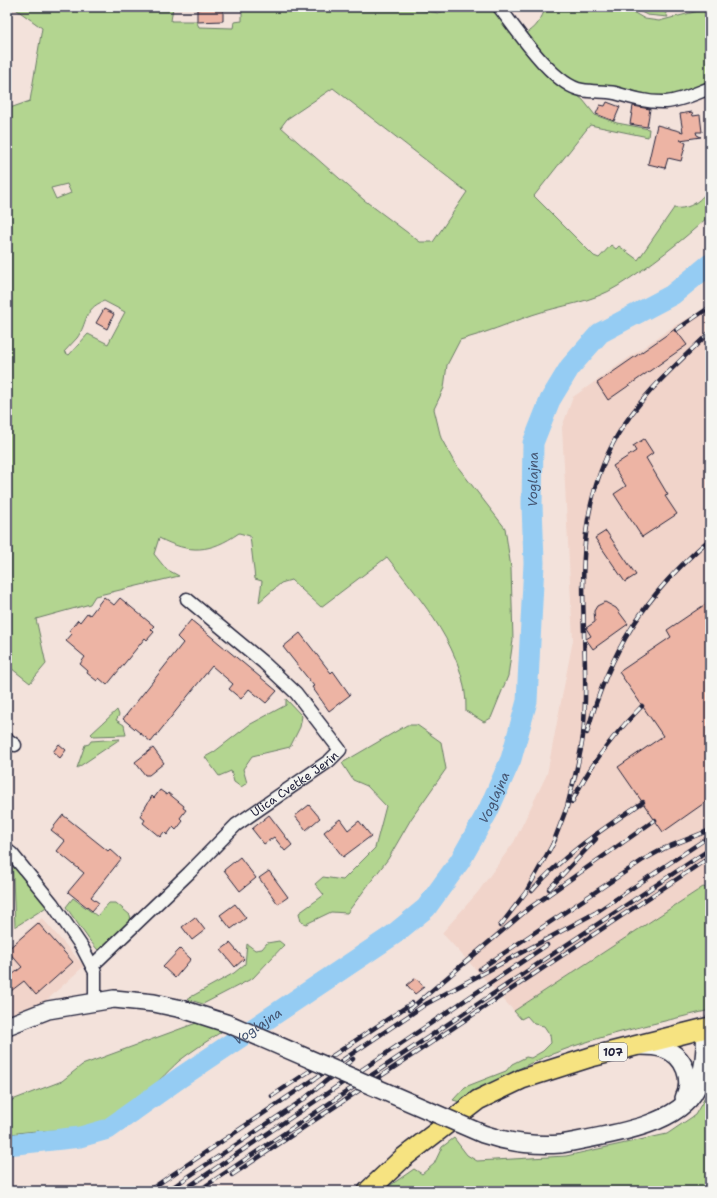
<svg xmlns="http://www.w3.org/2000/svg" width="717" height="1198" font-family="'Shantell Sans',sans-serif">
<rect width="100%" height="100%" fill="#f3e2db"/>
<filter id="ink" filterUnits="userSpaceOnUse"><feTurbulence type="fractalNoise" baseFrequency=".025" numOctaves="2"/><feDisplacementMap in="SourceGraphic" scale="8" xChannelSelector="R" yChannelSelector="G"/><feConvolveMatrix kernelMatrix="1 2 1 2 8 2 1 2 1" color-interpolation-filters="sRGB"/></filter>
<g filter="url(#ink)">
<g fill="#f1d4ca">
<polygon points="710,305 710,878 703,887 514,1011 442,933 478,892 514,842 547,774 573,640 562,427 573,397 674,326 700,312"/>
<polygon points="42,918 84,966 47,1000 7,1015 7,965 9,964 7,961 7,948"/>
</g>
<g fill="#b3d590" stroke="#6a7c66" fill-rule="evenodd">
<path d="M13,7H173L171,21H196L199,27L233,28L234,22L242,21V7H405L438,13L453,7H494L547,71L583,100L595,115L617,123L649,129L648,137L590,125L534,196L594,256L599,258L611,245L616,249L619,246L638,260L674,208C690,210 702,200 710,187V215C682,241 650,266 618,286C591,303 561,305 532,315C507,324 486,333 460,340L447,365L444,388L434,409L441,438L454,462L505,528L511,568L513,640L508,676L491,718L484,722L466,711C468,653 421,600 387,557L321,607L291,580L281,583L259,602L262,581L255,579L250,536L239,533C210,553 190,554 159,538L154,554L166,569L179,576L95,596L90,604L36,619L46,664L30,683L7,665V109L30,101L42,28ZM333,88L467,192L433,242H420L364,200L281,127L287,119ZM67,184L71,193L56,199L51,188ZM104,301L125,312L108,344L88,334L69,355L64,352C68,347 73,343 77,338C88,323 83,309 104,301Z"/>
<path d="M546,7H624L645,19L659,21L710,8V86L672,97L656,96L624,89H600L574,85L552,68L525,34C537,28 541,19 546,7Z"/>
<polygon points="631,7 649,7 665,12 668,17 647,15"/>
<polygon points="286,699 302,716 300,727 290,747 252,756 243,769 247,783 241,787 234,782 231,771 219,776 205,757 214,752 249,725 286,705"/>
<polygon points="117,710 119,715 116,720 124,725 126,735 93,736 91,734"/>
<polygon points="407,725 417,725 441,742 446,769 411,819 388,859 347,913 331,912 306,924 301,922 299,913 324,895 315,884 323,877 343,880 375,848 386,806 367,786 353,780 342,763"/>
<polygon points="120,739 77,768 85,745 89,744 91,741"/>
<polygon points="12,854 48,906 15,927"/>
<path d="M703,887L710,889V1010C658,1023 604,1034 555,1053C521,1066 490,1083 460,1102L453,1100L465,1087L506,1071L512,1064L526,1057L531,1058L543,1051L551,1043L550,1035L544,1026L534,1024L527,1016L521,1019L514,1011Z"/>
<path d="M73,898L97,916L109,903H116L130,915L131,920C123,934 113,944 98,950L90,941L66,907Z"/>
<polygon points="279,941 284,945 253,978 203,1004 187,999 234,973 245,964 247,944 255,950 262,949 267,943"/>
<path d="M199,1022L224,1030C209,1040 193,1050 179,1061C154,1084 132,1113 98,1124C69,1133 37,1128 7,1135V1102L62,1081L82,1065Z"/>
<polygon points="710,1089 710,1191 382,1191 414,1169 422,1174 434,1164 442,1147 454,1138 467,1155 477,1161 566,1156 667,1134 695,1115"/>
</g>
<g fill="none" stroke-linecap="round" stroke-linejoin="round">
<path stroke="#95ccf3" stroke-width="21" id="s1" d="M7,1145L80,1137L108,1129L181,1077L393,935L426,908L460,861L488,811L511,759L527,701L534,563L532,504L533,443L550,400L570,367L600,333L672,295L710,264"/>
</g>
<g fill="#edb4a4" stroke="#22223b">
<polygon points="199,7 223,7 223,21 197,22 197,9 200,9"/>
<polygon points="607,102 620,107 614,121 596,114 600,105 605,106"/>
<polygon points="633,106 650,109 647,127 630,124"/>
<polygon points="692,112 693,116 700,115 702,132 696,132 697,135 701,137 680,140 686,143 681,161 668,158 665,168 648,164 657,125 683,132 680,114"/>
<polygon points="104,309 114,314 107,329 96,323"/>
<polygon points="675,329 687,345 608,400 597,383"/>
<polygon points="644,439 653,453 646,458 668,495 665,496 677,514 642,537 614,494 626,486 613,466 636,451 633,446"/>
<polygon points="606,531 636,575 625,582 595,538"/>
<polygon points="104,597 114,605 120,598 154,626 151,629 154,632 147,640 145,638 107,685 99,678 97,681 87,673 88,671 80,664 85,657 66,641 72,634 69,631 78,620 80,622 87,613 90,615"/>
<polygon points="710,601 710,799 663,832 618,767 663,736 619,672 671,637 667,630"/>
<polygon points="605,602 616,608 628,624 593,649 586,639 591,636 586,628 595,622 594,611 597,606"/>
<polygon points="191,620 277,691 266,703 249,689 241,699 229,689 233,684 212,666 151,742 123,719 183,643 177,637"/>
<polygon points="300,633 331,673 333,671 350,695 329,711 312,687 314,686 283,647"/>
<polygon points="59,744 66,750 60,758 53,752"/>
<polygon points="153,748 164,763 149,775 145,775 135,762"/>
<polygon points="160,790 167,795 168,793 184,806 183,808 186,810 180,818 183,821 176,830 173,827 167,835 164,832 160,837 143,823 145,820 140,816 152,796 154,798"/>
<polygon points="309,805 320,818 306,830 295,816"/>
<polygon points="63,815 108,851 110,849 121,859 91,897 99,903 92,911 68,892 84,873 57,851 65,841 51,830"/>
<polygon points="269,815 292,845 285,851 274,837 264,844 252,829"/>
<polygon points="340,819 348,830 359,821 371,836 343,857 324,832"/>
<polygon points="240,857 256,878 240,891 224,870"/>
<polygon points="269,871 288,897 278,904 259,878"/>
<polygon points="235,904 246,918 231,929 220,915"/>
<polygon points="195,917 205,930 192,940 182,927"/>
<polygon points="38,923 73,962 36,995 24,981 7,994 7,979 22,967 7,950"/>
<polygon points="230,943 244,959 235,967 221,950"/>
<polygon points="180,949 191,959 175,978 163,967"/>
<polygon points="416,978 424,987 415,994 407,985"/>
</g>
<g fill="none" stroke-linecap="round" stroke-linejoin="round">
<defs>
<g id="street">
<path d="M499,7C517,30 553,85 582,90C593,92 604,91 615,93C632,98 649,103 666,102C680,101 697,93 710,88"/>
<polyline points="7,739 15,745"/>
<polyline points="7,850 12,854 52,903 82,947 95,972 95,1002"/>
<path id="s2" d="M92,966L189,873L236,825L329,761L340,750L296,693L264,663L187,599"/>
</g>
<g id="secondary">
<polyline points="7,1026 48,1010 114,999 154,1003 182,1009"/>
<path d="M639,1046C648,1046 656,1046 664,1049C685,1056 693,1080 684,1098"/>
<path d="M561,1144C599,1136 677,1128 696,1089C705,1070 705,1048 706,1028"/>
</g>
<polyline id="primary" points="368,1191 403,1158 478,1100 522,1079 591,1057 710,1027"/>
</defs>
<use href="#street" stroke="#22223b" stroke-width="15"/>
<use href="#secondary" stroke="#22223b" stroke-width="20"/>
<use href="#primary" stroke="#22223b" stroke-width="22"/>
<use href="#street" stroke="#f6f6f2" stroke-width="12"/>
<use href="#secondary" stroke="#f6f6f2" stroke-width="17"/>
<use href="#primary" stroke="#f6e381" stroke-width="19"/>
<defs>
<g id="rail">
<polyline points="676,330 710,307"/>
<path d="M587,733C609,651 646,594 710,539"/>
<path d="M573,784C577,768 581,752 583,736C593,632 562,533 617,436C640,396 677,364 710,332"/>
<path d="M572,802C589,766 614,734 642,706"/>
<polyline points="630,811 643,802"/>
<polyline points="552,846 567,807 574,779"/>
<polyline points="549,889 596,839"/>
<path d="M532,891C561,857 597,833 634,808"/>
<polyline points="500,926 526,892 555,840"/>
<polyline points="480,969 643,860 665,848 710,830"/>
<polyline points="409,1010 528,909 655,820"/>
<polyline points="272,1096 412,1003"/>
<polyline points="232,1175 710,857"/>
<polyline points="148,1191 426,1004 595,913 710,836"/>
<polyline points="167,1191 304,1099 353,1059"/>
<polyline points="182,1191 547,945"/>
<polyline points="198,1191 710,849"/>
</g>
</defs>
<use href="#rail" stroke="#22223b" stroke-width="4.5"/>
<use href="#rail" stroke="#f6f6f2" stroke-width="3" stroke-dasharray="9" stroke-linecap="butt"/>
<defs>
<path id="secondary-bridge" d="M182,1009L229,1024L483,1134C509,1143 533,1146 561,1144"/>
</defs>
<use href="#secondary-bridge" stroke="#22223b" stroke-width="20" stroke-linecap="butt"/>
<use href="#secondary-bridge" stroke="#f6f6f2" stroke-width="17"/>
</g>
</g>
<g text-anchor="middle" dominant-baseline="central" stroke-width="3" stroke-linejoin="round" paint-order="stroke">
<rect fill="#f6f6f2" stroke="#626272" stroke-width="1" x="599" y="1043" width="28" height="18" rx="3"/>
<g font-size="11" font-weight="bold" fill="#22223b">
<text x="613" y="1052">107</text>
</g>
<g font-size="12" fill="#22223b" stroke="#f6f6f2">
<text stroke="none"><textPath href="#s2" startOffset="273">Ulica Cvetke Jerin</textPath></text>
</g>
<g font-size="13" font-style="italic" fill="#445572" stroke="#f6f6f2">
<text stroke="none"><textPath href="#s1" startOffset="944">Voglajna</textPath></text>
<text stroke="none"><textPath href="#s1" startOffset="620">Voglajna</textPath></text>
<text stroke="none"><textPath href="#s1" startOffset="284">Voglajna</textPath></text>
</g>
</g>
<rect width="717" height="1198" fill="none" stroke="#f6f6f2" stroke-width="24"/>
<rect x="12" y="12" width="693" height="1174" fill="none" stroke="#22223b" stroke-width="1.5" filter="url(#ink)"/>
</svg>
